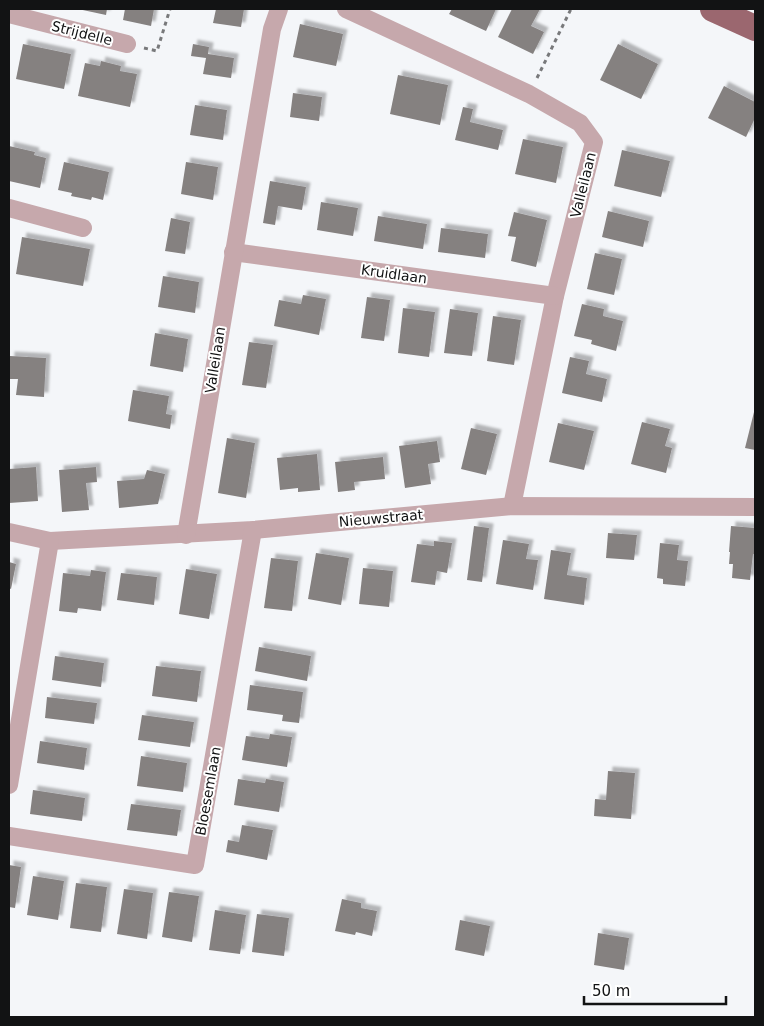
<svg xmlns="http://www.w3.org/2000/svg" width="764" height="1026" font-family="'DejaVu Sans',sans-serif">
<defs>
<filter id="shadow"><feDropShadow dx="4.5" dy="-4.5" stdDeviation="1" flood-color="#0004"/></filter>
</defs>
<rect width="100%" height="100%" fill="#f4f6f9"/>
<g fill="#858180" filter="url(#shadow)">
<polygon points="78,9 107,9 106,15"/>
<polygon points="125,9 154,9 151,26 123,20"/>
<polygon points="216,9 244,9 241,27 213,23"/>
<polygon points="452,9 496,9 486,31 449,14"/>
<polygon points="512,9 540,9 531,26 544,32 533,54 498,37"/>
<polygon points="300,24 343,34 336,66 293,57"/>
<polygon points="23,44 71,54 64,89 16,79"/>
<polygon points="193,44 209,47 208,54 234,58 231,78 203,74 206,58 191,56"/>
<polygon points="618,44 658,64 641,99 600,80"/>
<polygon points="101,61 121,66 120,71 137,74 130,107 78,96 85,63 100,66"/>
<polygon points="398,75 448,85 440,125 390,114"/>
<polygon points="724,86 755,102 755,118 746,137 708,118"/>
<polygon points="293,93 322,97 319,121 290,117"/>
<polygon points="195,105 227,110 223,140 190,135"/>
<polygon points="463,107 473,109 470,122 503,130 498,150 455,140"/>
<polygon points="523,139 563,147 556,183 515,174"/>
<polygon points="9,146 35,152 34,155 46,158 40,188 9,181"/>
<polygon points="622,150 670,161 661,197 614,186"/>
<polygon points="64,162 109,172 103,200 92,197 91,200 71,196 72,193 58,190"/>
<polygon points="186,162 218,167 213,200 181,194"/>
<polygon points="270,181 306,187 302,210 278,206 275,225 263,223"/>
<polygon points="321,202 358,208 353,236 317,230"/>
<polygon points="608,211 649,221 643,247 602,237"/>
<polygon points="514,212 547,220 536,267 511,261 516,237 508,236"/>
<polygon points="378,216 427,224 423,249 374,241"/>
<polygon points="171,218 190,222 185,254 165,251"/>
<polygon points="441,228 488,234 485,258 438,252"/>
<polygon points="22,237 90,249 83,286 16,274"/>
<polygon points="595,253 622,259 614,295 587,289"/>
<polygon points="163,276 199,282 195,313 158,307"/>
<polygon points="303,295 326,299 319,335 274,326 279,300 301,304"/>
<polygon points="367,297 390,300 384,341 361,338"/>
<polygon points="582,304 604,309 603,316 623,321 616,351 591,344 592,340 574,336"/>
<polygon points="403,308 435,312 429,357 398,353"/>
<polygon points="450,309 478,313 472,356 444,353"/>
<polygon points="493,316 521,320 514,365 487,361"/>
<polygon points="155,333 188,339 183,372 150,366"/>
<polygon points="249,342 273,345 266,388 242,385"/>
<polygon points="10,356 46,358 44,397 16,395 18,379 9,379"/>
<polygon points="570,357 589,361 586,374 607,379 602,402 562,393"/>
<polygon points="133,390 169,396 166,414 172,415 170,429 128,421"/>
<polygon points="755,408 755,450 745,448"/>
<polygon points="642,422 670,429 665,446 672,448 666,473 631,464"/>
<polygon points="558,423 594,431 584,470 549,462"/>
<polygon points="471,428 497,434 486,475 461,469"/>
<polygon points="227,438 255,443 246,498 218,493"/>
<polygon points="437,441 440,462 428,464 431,484 405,488 399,446"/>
<polygon points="317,454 320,490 298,492 298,488 280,490 277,458"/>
<polygon points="383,457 385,479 354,482 355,490 338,492 335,462"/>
<polygon points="36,467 38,501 9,503 9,469"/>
<polygon points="96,467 97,482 86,483 89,510 62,512 59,470"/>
<polygon points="147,470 165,474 158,504 119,508 117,481 144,479"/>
<polygon points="474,526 489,528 482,582 467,580"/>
<polygon points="731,526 755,528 755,554 753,554 750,580 732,578 733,564 729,564 730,552 729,552"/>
<polygon points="608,533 637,535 634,560 606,558"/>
<polygon points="503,540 529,544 526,559 538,560 533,590 496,584"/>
<polygon points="434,541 452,543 447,573 437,571 435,585 411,582 417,544 434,546"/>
<polygon points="660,543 679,545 677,560 688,561 685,586 663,584 663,579 657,578"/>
<polygon points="551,550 571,553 567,575 587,578 584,605 544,599"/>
<polygon points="316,553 349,558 341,605 308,599"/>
<polygon points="271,558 298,561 292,611 264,608"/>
<polygon points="9,562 16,564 11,589 9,588"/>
<polygon points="363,568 393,571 389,607 359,604"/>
<polygon points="186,569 217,574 209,619 179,614"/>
<polygon points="91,570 106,572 101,611 78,608 77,613 59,611 63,573 90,576"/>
<polygon points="121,573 157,577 154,605 117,600"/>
<polygon points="259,647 311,656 307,681 255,671"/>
<polygon points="55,656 104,663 101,687 52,680"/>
<polygon points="156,666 201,671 197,702 152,696"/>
<polygon points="250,685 303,692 299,723 282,721 283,715 247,710"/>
<polygon points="47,697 97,703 94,724 45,718"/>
<polygon points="142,715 194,722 190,747 138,740"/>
<polygon points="270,734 292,737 287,767 242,760 246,736 269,739"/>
<polygon points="40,741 87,748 84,770 37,763"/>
<polygon points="141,756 187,763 183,792 137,786"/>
<polygon points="608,771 635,773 631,819 594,816 595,799 606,800"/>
<polygon points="238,779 265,783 266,779 284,782 279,812 234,805"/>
<polygon points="33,790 85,798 82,821 30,814"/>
<polygon points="131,804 181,810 177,836 127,830"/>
<polygon points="242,825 273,830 267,860 226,852 228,840 239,842"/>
<polygon points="9,865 21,867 15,908 9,907"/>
<polygon points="33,876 64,881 58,920 27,915"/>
<polygon points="76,883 107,887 101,932 70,928"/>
<polygon points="124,889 153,893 147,939 117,934"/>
<polygon points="169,892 199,896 192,942 162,937"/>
<polygon points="342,899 361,903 361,908 377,911 372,936 356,932 355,935 335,931"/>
<polygon points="215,910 246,915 240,954 209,950"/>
<polygon points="257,914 289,918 284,956 252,952"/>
<polygon points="460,920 490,926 484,956 455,950"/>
<polygon points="598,933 629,938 624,970 594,965"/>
</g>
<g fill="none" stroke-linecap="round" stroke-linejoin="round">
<g stroke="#78797b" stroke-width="3" stroke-dasharray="4 4" stroke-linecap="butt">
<polyline points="144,48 157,51 170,9"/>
<polyline points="537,78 571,9"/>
</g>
<g stroke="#c6a8ac" stroke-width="18">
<polyline points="346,9 529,94 580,123 594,142 555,296 512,506"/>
<polyline points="9,14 127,44"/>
<polyline points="9,208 83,228"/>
<polyline points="233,252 555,296"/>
<polyline points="9,532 50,541 253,530 512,506 755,507"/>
<polyline points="186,535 272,29 279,9"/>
<polyline points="9,785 50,541"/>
<polyline points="9,836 195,865 253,530"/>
</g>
<polyline stroke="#9b676f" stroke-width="26" points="713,9 755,28"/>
</g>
<g text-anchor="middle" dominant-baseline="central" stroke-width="4" stroke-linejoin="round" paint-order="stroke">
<g font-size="14" fill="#121314" stroke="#fff">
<text transform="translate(82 33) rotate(14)">Strijdelle</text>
<text transform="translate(583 185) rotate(-76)">Valleilaan</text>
<text transform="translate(394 274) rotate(8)">Kruidlaan</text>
<text transform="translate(215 360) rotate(-81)">Valleilaan</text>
<text transform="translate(381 518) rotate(-5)">Nieuwstraat</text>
<text transform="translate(208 791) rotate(-80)">Bloesemlaan</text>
</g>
</g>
<rect width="764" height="1026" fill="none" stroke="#121314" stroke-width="20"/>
<path d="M584 996v8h142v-8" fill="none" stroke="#121314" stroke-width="2.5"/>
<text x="592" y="996" font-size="15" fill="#121314" stroke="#ffffff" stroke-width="4" paint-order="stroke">50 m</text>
</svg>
